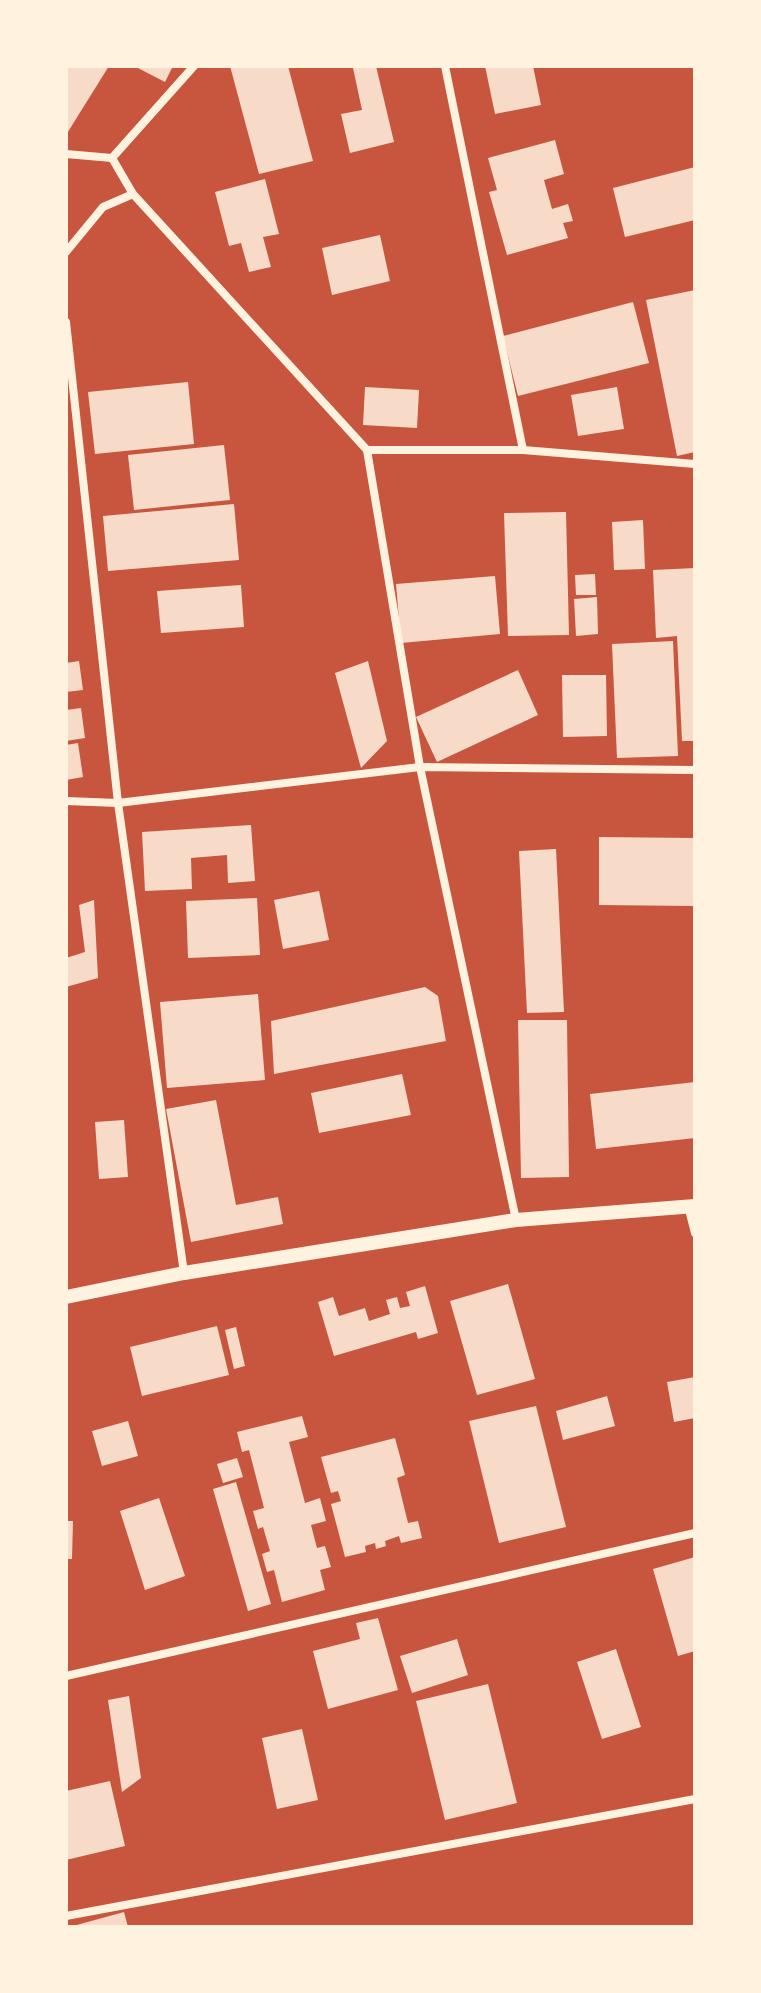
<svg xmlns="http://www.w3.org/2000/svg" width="761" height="1993" font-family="Rubik,sans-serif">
<rect width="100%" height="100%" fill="#c8553d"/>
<g fill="#f7dbc8">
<polygon points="66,66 109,66 66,135"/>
<polygon points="134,66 173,66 165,82"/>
<polygon points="230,66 288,66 313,161 259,174"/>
<polygon points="361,66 376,66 394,142 350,153 341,114 362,110 353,68"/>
<polygon points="485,66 533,66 541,105 495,114"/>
<polygon points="555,140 564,174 544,180 552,209 568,204 573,221 563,223 568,238 507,255 489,192 497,190 488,158"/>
<polygon points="695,167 695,220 625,237 613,188"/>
<polygon points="265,179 279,234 263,237 271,267 249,272 241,243 229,246 215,192"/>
<polygon points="380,235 390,281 332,295 322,248"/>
<polygon points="695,290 695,452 677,456 646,300"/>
<polygon points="633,302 649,363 518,396 503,336"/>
<polygon points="188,382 194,444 95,454 88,392"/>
<polygon points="365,387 419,390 417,428 363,425"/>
<polygon points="617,387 624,429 578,436 571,395"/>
<polygon points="224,445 230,500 134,510 128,455"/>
<polygon points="234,504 239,560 108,571 103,516"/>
<polygon points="566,512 569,635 508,636 504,513"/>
<polygon points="643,520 645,569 614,570 612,522"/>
<polygon points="695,568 695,741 682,741 677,636 656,638 653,570"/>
<polygon points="595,574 596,595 576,595 575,575"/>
<polygon points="495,576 500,634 401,643 396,584"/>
<polygon points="241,585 244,627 161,633 157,591"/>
<polygon points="597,597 598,634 576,636 574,599"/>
<polygon points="673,641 678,756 617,758 612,644"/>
<polygon points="79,661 83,690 66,692 66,663"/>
<polygon points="368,661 387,741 361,768 335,673"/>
<polygon points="518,670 538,715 437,762 416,717"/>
<polygon points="562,675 606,675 607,736 563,737"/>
<polygon points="81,708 85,738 66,741 66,710"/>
<polygon points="78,743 83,777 66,780 66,745"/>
<polygon points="251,825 255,881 228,883 227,855 191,858 192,889 145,891 142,832"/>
<polygon points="599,837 695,838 695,906 599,905"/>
<polygon points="556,849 564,1012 527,1013 519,851"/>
<polygon points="319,891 329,940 283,949 274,900"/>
<polygon points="257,898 260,955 188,958 186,901"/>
<polygon points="94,900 98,978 66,987 66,958 85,952 79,905"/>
<polygon points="425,987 438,996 446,1041 274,1074 271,1021"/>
<polygon points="258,994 265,1080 167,1088 160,1002"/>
<polygon points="518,1020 567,1020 569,1177 521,1178"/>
<polygon points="402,1074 411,1115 319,1133 311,1093"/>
<polygon points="695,1082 695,1138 596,1149 590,1094"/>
<polygon points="216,1100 236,1205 278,1197 283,1224 191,1242 166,1109"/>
<polygon points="124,1120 128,1177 99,1179 95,1122"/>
<polygon points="508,1284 535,1379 477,1395 450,1301"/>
<polygon points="425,1286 438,1333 418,1339 416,1332 334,1356 318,1302 333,1297 339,1316 365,1308 369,1321 390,1314 386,1300 397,1297 400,1308 410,1306 406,1292"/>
<polygon points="217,1326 229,1375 142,1396 130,1347"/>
<polygon points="236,1327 245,1366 234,1369 225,1330"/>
<polygon points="695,1377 695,1418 674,1422 667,1382"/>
<polygon points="607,1396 615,1426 563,1440 556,1411"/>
<polygon points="536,1406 566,1527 499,1543 469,1421"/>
<polygon points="302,1416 308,1437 289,1442 305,1503 320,1498 326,1521 311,1525 317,1548 325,1546 331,1567 320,1570 325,1590 282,1602 274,1570 267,1572 262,1554 270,1551 263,1527 258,1529 253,1511 264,1508 249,1450 242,1452 237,1432"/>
<polygon points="128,1421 138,1456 102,1466 92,1431"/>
<polygon points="395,1438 405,1475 397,1478 408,1523 418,1521 422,1538 401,1543 399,1536 385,1541 386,1546 376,1549 375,1543 365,1546 366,1552 345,1557 331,1504 341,1501 338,1491 331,1493 321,1457"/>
<polygon points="237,1458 243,1477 223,1483 217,1464"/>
<polygon points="236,1482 271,1604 248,1611 213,1489"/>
<polygon points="159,1498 185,1576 145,1590 120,1511"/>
<polygon points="66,1521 73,1521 72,1559 66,1559"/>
<polygon points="695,1557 695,1651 678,1656 653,1569"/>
<polygon points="378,1618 398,1690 328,1709 313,1651 360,1639 356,1623"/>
<polygon points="457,1639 468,1675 412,1693 400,1656"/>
<polygon points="616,1649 641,1727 602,1739 577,1662"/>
<polygon points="488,1684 517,1803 445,1820 416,1701"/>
<polygon points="129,1696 141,1778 122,1792 108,1700"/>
<polygon points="302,1729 318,1800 277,1809 262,1738"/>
<polygon points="110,1781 125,1846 66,1860 66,1791"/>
<polygon points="124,1912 128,1927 74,1927 73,1926"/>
</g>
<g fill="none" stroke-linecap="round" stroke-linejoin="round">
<g stroke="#fff3e0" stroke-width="8">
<polyline points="194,66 112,158 133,194 367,450 420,767 516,1220"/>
<polyline points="445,66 523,450"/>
<polyline points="66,154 112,158"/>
<polyline points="66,252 103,207 133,194"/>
<polyline points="66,322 118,803 184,1273"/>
<polyline points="367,450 523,450 695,464"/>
<polyline points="66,801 118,803 420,767 695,770"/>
<polyline points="688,1206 695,1233"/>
<polyline points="66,1676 695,1533"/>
<polyline points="66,1916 695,1799"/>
</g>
<polyline stroke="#fff3e0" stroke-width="14" points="66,1297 184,1273 516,1220 695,1206"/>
</g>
<rect width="761" height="1993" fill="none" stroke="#fff3e0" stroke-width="136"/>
</svg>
